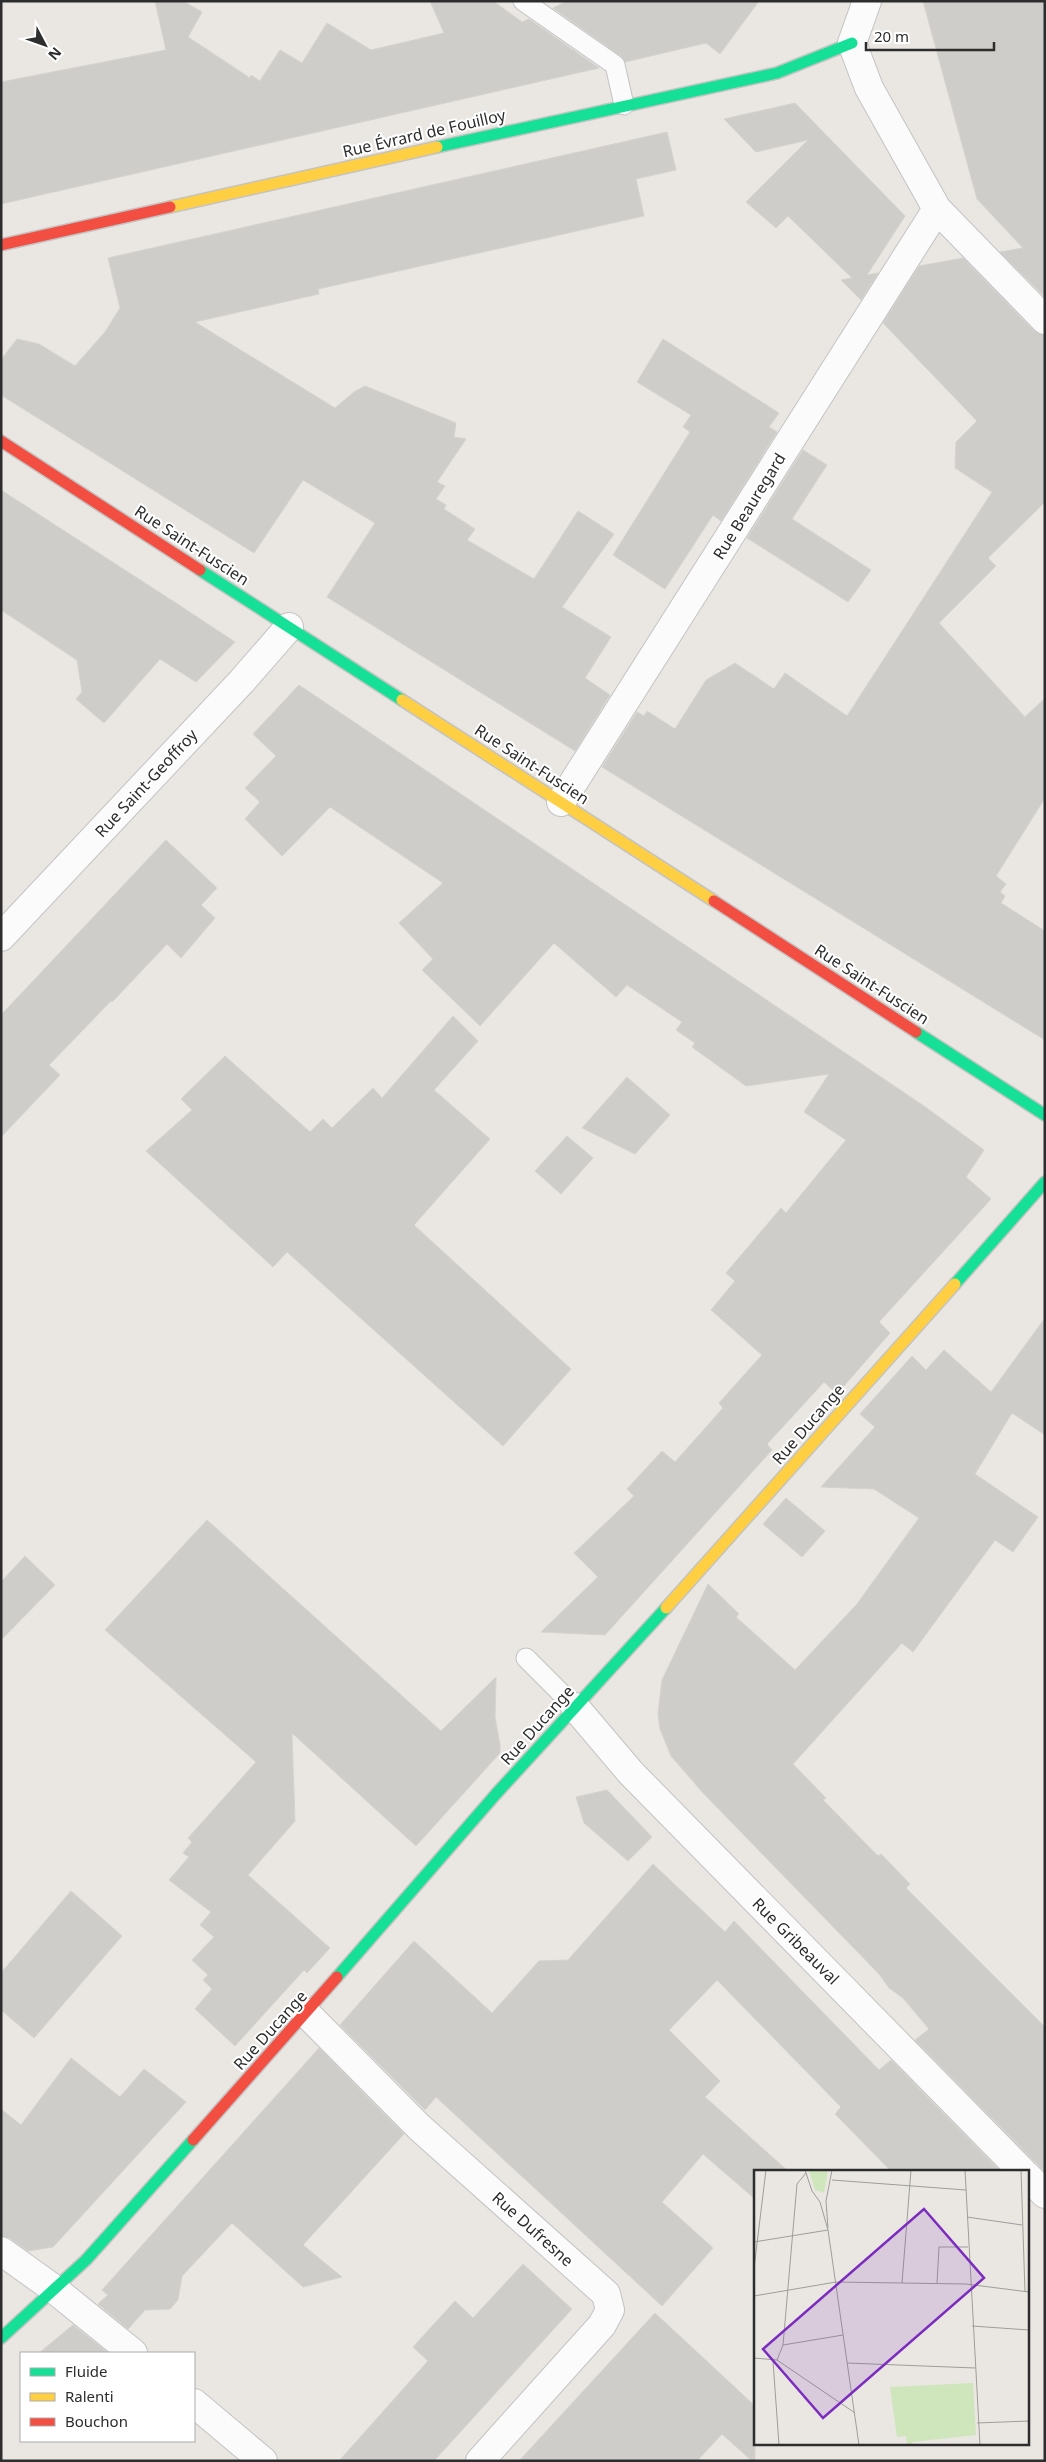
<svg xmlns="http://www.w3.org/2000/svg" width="1046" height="2462" font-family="'Noto Sans',sans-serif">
<rect width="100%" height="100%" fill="#eae7e2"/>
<g fill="#cfcdc9" stroke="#d5d3cf">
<polygon points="155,1 183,1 202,12 188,37 250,78 251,75 260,81 280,50 302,63 327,23 371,50 444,33 430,1 493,1 522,22 529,19 599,68 1,204 1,82 166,50"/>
<polygon points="567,1 759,1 720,54 706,43 625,62 621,56 553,8"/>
<polygon points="923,1 1045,1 1045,297 1000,252 1023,248 977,199"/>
<polygon points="795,103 905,216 867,275 878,273 861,300 841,280 852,278 788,216 776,228 746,202 808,140 756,152 724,119"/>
<polygon points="667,132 676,170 636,179 644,216 318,289 319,294 195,322 335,408 354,392 365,386 456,423 454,437 466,439 437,482 445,486 436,499 446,505 444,509 475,529 467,540 534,579 578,511 614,534 562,607 611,637 585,678 610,695 575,751 327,597 375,523 303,480 254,553 1,395 1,360 17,339 39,344 75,366 105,332 120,308 108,258"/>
<polygon points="963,258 1034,331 1045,335 1045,502 988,558 996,566 939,623 1025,717 1045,698 1045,798 996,876 1006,884 1000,892 1005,896 1001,903 1045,931 1045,1040 602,767 637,712 644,716 647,711 675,729 706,680 735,663 774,689 785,673 847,716 992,492 955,468 956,442 977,421 883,323 919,266"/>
<polygon points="663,339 779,413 769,427 777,432 721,521 713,515 665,589 613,555 690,432 683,427 691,415 637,382"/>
<polygon points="803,450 827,465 792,519 871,570 848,602 747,538"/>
<polygon points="1,490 179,605 235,642 196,682 160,659 104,723 76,699 82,692 77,660 1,610"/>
<polygon points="299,685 924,1106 984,1150 966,1177 991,1199 879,1322 890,1333 837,1394 824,1382 767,1444 772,1450 605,1635 541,1632 598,1577 574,1553 634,1496 627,1489 662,1451 675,1462 723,1408 719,1403 762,1355 711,1310 735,1281 726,1273 781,1208 786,1213 846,1140 804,1112 829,1074 746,1086 692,1047 695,1043 676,1030 682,1022 627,985 616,997 554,943 480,1026 422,970 433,959 399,923 443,883 330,807 282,856 245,819 260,802 245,788 276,756 253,734"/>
<polygon points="166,840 217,888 201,905 215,918 181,958 167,944 112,1002 111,1001 49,1065 60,1075 1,1137 1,1015"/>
<polygon points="453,1016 478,1041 434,1090 490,1139 414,1225 571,1369 503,1446 287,1252 273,1267 146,1151 192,1110 181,1099 225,1056 310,1132 323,1119 332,1128 373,1088 382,1098"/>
<polygon points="627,1077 670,1115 635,1154 582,1128"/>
<polygon points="567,1136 593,1158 561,1194 535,1171"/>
<polygon points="1045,1318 1045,1435 1012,1413 975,1474 1038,1517 1013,1552 995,1540 913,1652 902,1643 793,1764 826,1798 823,1800 878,1856 881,1854 910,1884 906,1888 1045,2027 1044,2171 915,2040 929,2029 903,1998 889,1988 879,1974 704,1794 671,1756 660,1729 658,1713 662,1680 708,1584 739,1614 736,1617 795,1670 857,1604 919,1518 874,1489 821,1487 875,1427 860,1414 912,1356 926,1370 944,1350 991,1392"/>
<polygon points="786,1498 825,1531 802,1557 763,1524"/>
<polygon points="207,1520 441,1731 496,1677 495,1717 500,1744 500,1753 416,1846 292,1733 295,1821 248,1875 330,1948 307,1973 304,1970 235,2046 195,2009 212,1989 203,1980 208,1975 192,1960 214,1937 200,1925 211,1912 169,1880 189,1857 183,1853 192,1842 188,1838 256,1762 105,1630"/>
<polygon points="25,1556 55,1585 1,1640 1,1582"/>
<polygon points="607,1790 652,1837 628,1861 584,1823 576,1797"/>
<polygon points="653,1864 725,1932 734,1921 879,2070 891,2060 1000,2171 891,2171 835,2114 841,2107 717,1980 669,2030 720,2081 705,2097 788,2171 755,2171 755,2199 703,2154 662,2202 713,2248 662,2306 436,2097 425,2110 340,2025 414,1941 492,2013 539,1961 568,1960"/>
<polygon points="71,1891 122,1936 34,2038 1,2010 1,1973"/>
<polygon points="319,2048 404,2134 303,2245 342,2277 303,2287 232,2223 182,2276 178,2300 170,2309 145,2310 128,2329 98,2304 108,2295 102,2290"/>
<polygon points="71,2058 120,2097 144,2069 186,2102 53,2247 28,2251 10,2238 1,2236 1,2109 21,2125"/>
<polygon points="523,2264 572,2309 434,2461 339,2461 428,2361 413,2347 455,2301 473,2318"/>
<polygon points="655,2313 755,2406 755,2461 752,2461 722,2434 697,2461 519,2461"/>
<polygon points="73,2325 107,2352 39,2353"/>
</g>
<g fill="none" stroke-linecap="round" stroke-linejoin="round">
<defs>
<g id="lane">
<polyline points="523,1 615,65 624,105"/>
<polyline points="526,1658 575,1707"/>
</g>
<g id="street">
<polyline points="867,1 852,43 869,88 937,209 1045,320"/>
<polyline points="561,802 937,209"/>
<polyline points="1,937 242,681 289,627"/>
<polyline points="575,1707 631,1773 1022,2171"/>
<polyline points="306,2013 419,2127 606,2294 610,2310 602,2325 480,2461"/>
<polyline points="1027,2176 1045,2194"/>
<polyline points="1,2251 54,2289 133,2353"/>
<polyline points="194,2403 263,2461"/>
</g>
<g id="fast">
<polyline points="437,147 777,73 852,43"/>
<polyline points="200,570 402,700"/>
<polyline points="916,1032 1045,1115"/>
<polyline points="955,1284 1045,1182"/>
<polyline points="337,1977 496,1794 666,1608"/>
<polyline points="1,2338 86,2260 193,2140"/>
</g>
<g id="slow">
<polyline points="170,207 437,147"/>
<polyline points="402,700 714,901"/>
<polyline points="666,1608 955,1284"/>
</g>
<g id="jam">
<polyline points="1,245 170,207"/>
<polyline points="1,441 200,570"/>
<polyline points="714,901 916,1032"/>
<polyline points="193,2140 337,1977"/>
</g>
</defs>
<use href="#lane" stroke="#c4c3c3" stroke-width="21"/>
<use href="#street" stroke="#c4c3c3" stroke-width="30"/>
<use href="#fast" stroke="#c4c3c3" stroke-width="14"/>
<use href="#slow" stroke="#c4c3c3" stroke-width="14"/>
<use href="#jam" stroke="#c4c3c3" stroke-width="14"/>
<use href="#lane" stroke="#fcfbfb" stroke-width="19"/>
<use href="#street" stroke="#fcfbfb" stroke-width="28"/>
<use href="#fast" stroke="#16e098" stroke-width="11"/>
<use href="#slow" stroke="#ffcf43" stroke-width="11"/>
<use href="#jam" stroke="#f24e42" stroke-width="11"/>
</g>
<g text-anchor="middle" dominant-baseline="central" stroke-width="4" stroke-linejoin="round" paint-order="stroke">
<g font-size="16" fill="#2d2d2d" stroke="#fff">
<text transform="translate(424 133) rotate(-13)">Rue Évrard de Fouilloy</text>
<text transform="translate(749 506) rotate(-58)">Rue Beauregard</text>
<text transform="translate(192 545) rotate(33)">Rue Saint-Fuscien</text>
<text transform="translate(532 764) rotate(33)">Rue Saint-Fuscien</text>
<text transform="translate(146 783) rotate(-47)">Rue Saint-Geoffroy</text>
<text transform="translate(872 984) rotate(33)">Rue Saint-Fuscien</text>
<text transform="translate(808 1424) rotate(-49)">Rue Ducange</text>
<text transform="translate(537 1725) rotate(-48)">Rue Ducange</text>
<text transform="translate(796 1941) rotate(45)">Rue Gribeauval</text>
<text transform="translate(270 2030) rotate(-48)">Rue Ducange</text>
<text transform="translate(533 2229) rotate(42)">Rue Dufresne</text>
</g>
</g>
<g transform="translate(754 2170)">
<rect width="275" height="275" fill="#eae7e2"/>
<path d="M55,0H74L70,23L61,20ZM219,213L222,265L158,272V275H153L152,266L143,267L136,217Z" fill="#cfe5bc"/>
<path fill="none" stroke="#9e9d9a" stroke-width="1" d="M51,0L58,21L66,32L74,60L105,275M211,0L226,275M267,0L271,122M78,10L212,20M213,47L268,55M74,58L72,31L78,0M0,72L74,60M0,98L12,0M148,113L157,0M183,113L185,77H214M0,126L82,112L212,114L275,122M218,156L275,160M29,175L89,165M0,188L23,190L29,175L43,14L52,3M23,190L101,243M19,191L25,275M93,193L221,198M223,253L275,251"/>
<path fill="#7b2cbf" fill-opacity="0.15" stroke="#7b2cbf" stroke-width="2.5" d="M170,39L230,108L69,248L9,179Z"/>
<rect width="275" height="275" fill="none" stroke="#2d2d2d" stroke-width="2.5"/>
</g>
<rect width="1046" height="2462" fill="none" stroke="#2d2d2d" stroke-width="5"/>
<rect x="20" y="2352" width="175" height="90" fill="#ffffff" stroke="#ababab"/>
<rect x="30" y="2368" width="25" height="8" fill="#16e098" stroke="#ababab"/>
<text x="65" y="2377" font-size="15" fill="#2d2d2d">Fluide</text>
<rect x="30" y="2393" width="25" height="8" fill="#ffcf43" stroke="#ababab"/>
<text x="65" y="2402" font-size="15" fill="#2d2d2d">Ralenti</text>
<rect x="30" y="2418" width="25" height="8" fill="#f24e42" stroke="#ababab"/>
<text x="65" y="2427" font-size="15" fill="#2d2d2d">Bouchon</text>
<g transform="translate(45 45) rotate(131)" stroke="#ffffff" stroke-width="4" paint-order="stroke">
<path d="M0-4L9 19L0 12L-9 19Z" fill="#2d2d2d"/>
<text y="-8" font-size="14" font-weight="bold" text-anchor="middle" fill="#2d2d2d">N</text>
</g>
<path d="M866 42v8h128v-8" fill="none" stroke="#2d2d2d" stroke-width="2.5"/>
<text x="874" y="42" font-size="15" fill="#2d2d2d" stroke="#ffffff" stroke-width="4" paint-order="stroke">20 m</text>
</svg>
